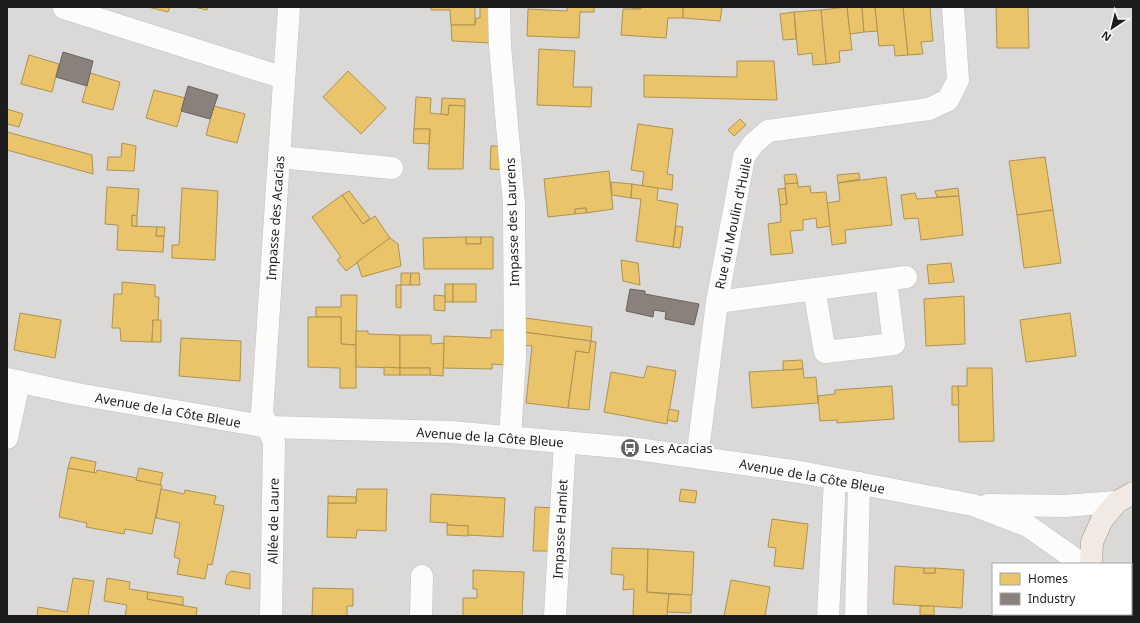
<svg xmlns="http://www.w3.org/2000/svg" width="1140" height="623" font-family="'Noto Sans',sans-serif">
<rect width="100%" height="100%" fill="#ece9e6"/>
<path fill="#dbd9d7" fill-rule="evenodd" d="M7,7H1133V616H7ZM993,564H1131V614H993Z"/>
<g fill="#e9c46a" stroke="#ac9253">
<polygon points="148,7 170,7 168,12"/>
<polygon points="194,7 208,7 207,10"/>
<polygon points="431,7 475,7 475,25 451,25 450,10 431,10"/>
<polygon points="480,7 489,7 490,43 452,41 451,25 475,25 476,18 480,18"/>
<polygon points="567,7 594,7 594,12 580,12 579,38 527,36 528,9 567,11"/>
<polygon points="631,7 641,7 641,9 631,8"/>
<polygon points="641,7 683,7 683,18 668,18 666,38 621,35 623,9 641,9"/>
<polygon points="683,7 722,7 720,21 683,18"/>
<polygon points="847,7 852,50 839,51 840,62 826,64 821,10"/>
<polygon points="847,7 862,7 864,32 850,34"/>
<polygon points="862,7 875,7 878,31 864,32"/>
<polygon points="875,7 903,7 908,55 895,56 894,45 879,46"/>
<polygon points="903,7 930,7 933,41 921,42 923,54 908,55"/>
<polygon points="996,7 1028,7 1029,48 997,48"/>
<polygon points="821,10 826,64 813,65 812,53 798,55 794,12"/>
<polygon points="794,12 796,39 783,40 780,14"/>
<polygon points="539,49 575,51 573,87 592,87 591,107 537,105"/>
<polygon points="29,55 59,64 52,92 21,84"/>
<polygon points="737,61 774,61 777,100 644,97 644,75 737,77"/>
<polygon points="348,71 386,108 361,134 323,97"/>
<polygon points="90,73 120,82 113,110 82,102"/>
<polygon points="154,90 185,98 177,127 146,118"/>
<polygon points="416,97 431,98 430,113 448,115 449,105 465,106 463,169 428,169 430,129 414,129"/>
<polygon points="442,98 465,99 465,106 449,105 448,115 441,114"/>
<polygon points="214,106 245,114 237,143 206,135"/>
<polygon points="7,109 23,114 19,127 7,124"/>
<polygon points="740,119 746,125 734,136 728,130"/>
<polygon points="638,124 673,129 667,174 673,175 672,190 642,186 644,172 631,170"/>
<polygon points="414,129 430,129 429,144 413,143"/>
<polygon points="7,132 92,155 93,174 7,150"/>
<polygon points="122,143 136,146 134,171 107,170 108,157 121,157"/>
<polygon points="491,146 500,146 503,170 490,169"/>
<polygon points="1045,157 1053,210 1017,215 1009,161"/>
<polygon points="609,171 613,209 586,213 586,208 575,209 575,214 548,217 544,179"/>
<polygon points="859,173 860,179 838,183 837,175"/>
<polygon points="796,174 798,183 785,184 784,175"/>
<polygon points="886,177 892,225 845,230 846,243 832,245 827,203 840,201 838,183"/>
<polygon points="611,182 632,184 631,198 612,195"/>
<polygon points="798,183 798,187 810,186 811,193 826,192 830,226 817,228 816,218 803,220 803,230 790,231 793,253 771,255 768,224 781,222 780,205 787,204 785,184"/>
<polygon points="632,184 658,188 657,200 678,204 673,247 636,241 641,199 631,198"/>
<polygon points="107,187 139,189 137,216 132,215 132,226 157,227 156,236 164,236 163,252 117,250 118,225 105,224"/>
<polygon points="182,188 218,191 215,260 172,258 172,245 179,245"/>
<polygon points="785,188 787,204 780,205 778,189"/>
<polygon points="958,188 959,196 937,197 935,191"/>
<polygon points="349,191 370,218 363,224 342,195"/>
<polygon points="915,193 917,199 959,196 963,235 921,240 918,218 904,219 901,195"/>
<polygon points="342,195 363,224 375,216 390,238 346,271 337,260 341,257 312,217"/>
<polygon points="586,208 586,213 575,214 575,209"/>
<polygon points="1053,210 1061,263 1024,268 1017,215"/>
<polygon points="132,215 137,216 137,226 132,226"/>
<polygon points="676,226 683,227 680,248 673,247"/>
<polygon points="157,227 165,227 164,236 156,236"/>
<rect x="466" y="237" width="15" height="7"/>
<polygon points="466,237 466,244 481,244 481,237 493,237 493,269 424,269 423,238"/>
<polygon points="390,238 398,244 401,266 362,277 357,262"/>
<polygon points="621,260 638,263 640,285 623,281"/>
<polygon points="951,263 954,282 929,284 927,265"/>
<polygon points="401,273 411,273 410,285 401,285"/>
<polygon points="411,273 419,273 420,285 410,285"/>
<polygon points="122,282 155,285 155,297 159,297 158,321 153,320 152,342 121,341 120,328 112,328 114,294 122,294"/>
<rect x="445" y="284" width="8" height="18"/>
<rect x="453" y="284" width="23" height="18"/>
<polygon points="396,285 401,285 401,308 396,307"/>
<polygon points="341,295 357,295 356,345 341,344 341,317 316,317 316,307 341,307"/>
<polygon points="434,295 445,296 445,311 434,310"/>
<polygon points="964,296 965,344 926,346 924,299"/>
<polygon points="20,313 61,320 55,358 14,350"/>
<polygon points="1070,313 1076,356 1026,362 1020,320"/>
<polygon points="308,317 341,317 341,344 356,345 356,388 340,388 340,368 308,367"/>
<polygon points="525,318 592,327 591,341 523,332"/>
<polygon points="153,320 161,320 161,342 152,342"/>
<polygon points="491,330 506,330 505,365 492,364 492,369 443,368 444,336 491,338"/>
<polygon points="356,331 368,331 368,334 400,335 400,368 356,367"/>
<polygon points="523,332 591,341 589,353 576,351 568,408 526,403 532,346 522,345"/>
<polygon points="400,335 431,335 431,344 444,343 443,376 430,375 430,368 400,368"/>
<polygon points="181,338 241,341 240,381 179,376"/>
<polygon points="591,341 596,342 589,410 568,408 576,351 589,353"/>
<polygon points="802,360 803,369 783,370 783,361"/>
<polygon points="647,366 676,371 667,424 604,412 611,372 644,378"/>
<polygon points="384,367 400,368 400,375 384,375"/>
<rect x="400" y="368" width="30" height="7"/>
<polygon points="967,368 992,368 994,441 959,442 958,386 967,386"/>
<polygon points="803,369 804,378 816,377 818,403 752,408 749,372"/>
<polygon points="892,386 894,419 837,423 837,420 820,421 818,396 835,394 835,390"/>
<polygon points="952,386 958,386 959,405 952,405"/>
<polygon points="669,409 679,411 677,422 667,420"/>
<polygon points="71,457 96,462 94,473 68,468"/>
<polygon points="68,468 96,473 97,470 137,478 136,480 162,485 152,534 125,529 124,534 86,527 87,523 59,517"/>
<polygon points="139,468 163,473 160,485 136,480"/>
<polygon points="161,489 184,494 185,490 216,496 214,504 224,506 212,565 208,564 205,579 177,574 180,559 174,557 180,523 156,518"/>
<polygon points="357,489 387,489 386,531 357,530 356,538 327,537 328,503 356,503"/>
<polygon points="681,489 697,491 695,503 679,501"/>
<polygon points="431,494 505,498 503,537 467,535 468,526 447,525 448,523 430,522"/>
<polygon points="328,496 356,497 356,503 328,503"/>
<polygon points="535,507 557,508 555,551 533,551"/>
<polygon points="772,519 808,524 803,569 774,566 776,548 768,547"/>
<polygon points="447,525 468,526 468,536 447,535"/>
<polygon points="612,548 648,549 647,592 669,594 667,616 633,616 634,589 623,590 624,575 611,574"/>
<polygon points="648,549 694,552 692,595 647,592"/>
<polygon points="895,566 924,568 924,573 935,573 935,568 964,570 962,608 893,604"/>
<rect x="924" y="568" width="11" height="5"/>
<polygon points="473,570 524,572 522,616 463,616 463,598 477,598 477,589 473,589"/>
<polygon points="231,571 250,574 250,589 225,584 227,575"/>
<polygon points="73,578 94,581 88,616 37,616 38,607 67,612"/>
<polygon points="107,578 130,582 129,589 148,592 147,599 197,608 196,616 125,616 127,605 104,601"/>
<polygon points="731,580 770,587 765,616 724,616"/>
<polygon points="313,588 353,589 353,606 347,606 347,616 312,616"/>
<polygon points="148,592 183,597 183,605 147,599"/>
<polygon points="669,594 691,595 691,613 667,612"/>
<rect x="920" y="606" width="14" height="9"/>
</g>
<g fill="#8a817c" stroke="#696360">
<polygon points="63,52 93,61 87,86 56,77"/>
<polygon points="188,86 218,95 210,119 181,111"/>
<polygon points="630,289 645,291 645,294 699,304 694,325 665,319 666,312 654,310 653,317 626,311"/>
</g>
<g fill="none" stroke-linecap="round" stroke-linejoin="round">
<defs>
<g id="minor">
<polyline points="499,7 500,46 514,204 515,358 510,437"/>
<polyline points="64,8 284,78"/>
<polyline points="279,157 392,168"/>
<polyline points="814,289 825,352 894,344 886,280"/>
<polyline points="717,302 906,277"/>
<polyline points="7,379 77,394 268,427 451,432 630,448 800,472 973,505 1028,526 1082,564"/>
<polyline points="7,438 19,382"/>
<polyline points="696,456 699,443 717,302 744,157 753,144 768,131 929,109 948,100 958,80 953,7"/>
<polyline points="988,505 1064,506 1117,502"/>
<polyline points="271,616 274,442 262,413 289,7"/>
<polyline points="421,616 422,576"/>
<polyline points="555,616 565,442"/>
<polyline points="828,616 835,479"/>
<polyline points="856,616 859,483"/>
</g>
<g id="major">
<polyline points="1091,564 1092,542 1102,520 1117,502 1133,493"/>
<polyline points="1116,614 1118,616"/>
</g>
</defs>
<use href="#minor" stroke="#c4c3c2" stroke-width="23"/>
<use href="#major" stroke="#a29382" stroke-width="23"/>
<use href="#minor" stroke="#fcfcfb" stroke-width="22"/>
<use href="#major" stroke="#f1e9e3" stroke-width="22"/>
</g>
<defs>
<symbol id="bus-disc" viewBox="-11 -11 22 22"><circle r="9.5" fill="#656463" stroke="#fff"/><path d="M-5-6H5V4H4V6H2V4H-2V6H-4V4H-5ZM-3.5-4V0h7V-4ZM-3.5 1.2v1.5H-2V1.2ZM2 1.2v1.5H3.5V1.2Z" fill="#fff"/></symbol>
</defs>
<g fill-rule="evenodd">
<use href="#bus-disc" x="619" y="437" width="22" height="22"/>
</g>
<g text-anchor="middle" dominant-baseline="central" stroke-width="4" stroke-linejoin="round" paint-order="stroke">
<g font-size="13" fill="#1d1d1d" stroke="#fff">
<text transform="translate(275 218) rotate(-86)">Impasse des Acacias</text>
<text transform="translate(512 222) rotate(-92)">Impasse des Laurens</text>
<text transform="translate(733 223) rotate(-78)">Rue du Moulin d'Huile</text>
<text transform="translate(168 410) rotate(10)">Avenue de la Côte Bleue</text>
<text transform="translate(490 437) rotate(4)">Avenue de la Côte Bleue</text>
<text transform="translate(812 476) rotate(10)">Avenue de la Côte Bleue</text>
<text transform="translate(273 521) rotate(-89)">Allée de Laure</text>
<text transform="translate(560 529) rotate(-87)">Impasse Hamlet</text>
</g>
<g font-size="13" fill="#1d1d1d" stroke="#fff" text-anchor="start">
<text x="644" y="448">Les Acacias</text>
</g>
</g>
<rect width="1140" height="623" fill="none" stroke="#1d1d1d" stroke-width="16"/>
<rect x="992" y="563" width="140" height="52" fill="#ffffff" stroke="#a5a5a5"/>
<rect x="1000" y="573" width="20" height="12" fill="#e9c46a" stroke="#a5a5a5"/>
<text x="1028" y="583" font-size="12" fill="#1d1d1d">Homes</text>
<rect x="1000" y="593" width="20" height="12" fill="#8a817c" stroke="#a5a5a5"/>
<text x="1028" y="603" font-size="12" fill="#1d1d1d">Industry</text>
<g transform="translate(1112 28) rotate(215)" stroke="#ffffff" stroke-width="3" paint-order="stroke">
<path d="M0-3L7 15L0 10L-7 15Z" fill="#1d1d1d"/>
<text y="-6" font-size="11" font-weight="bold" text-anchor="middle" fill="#1d1d1d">N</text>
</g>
</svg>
